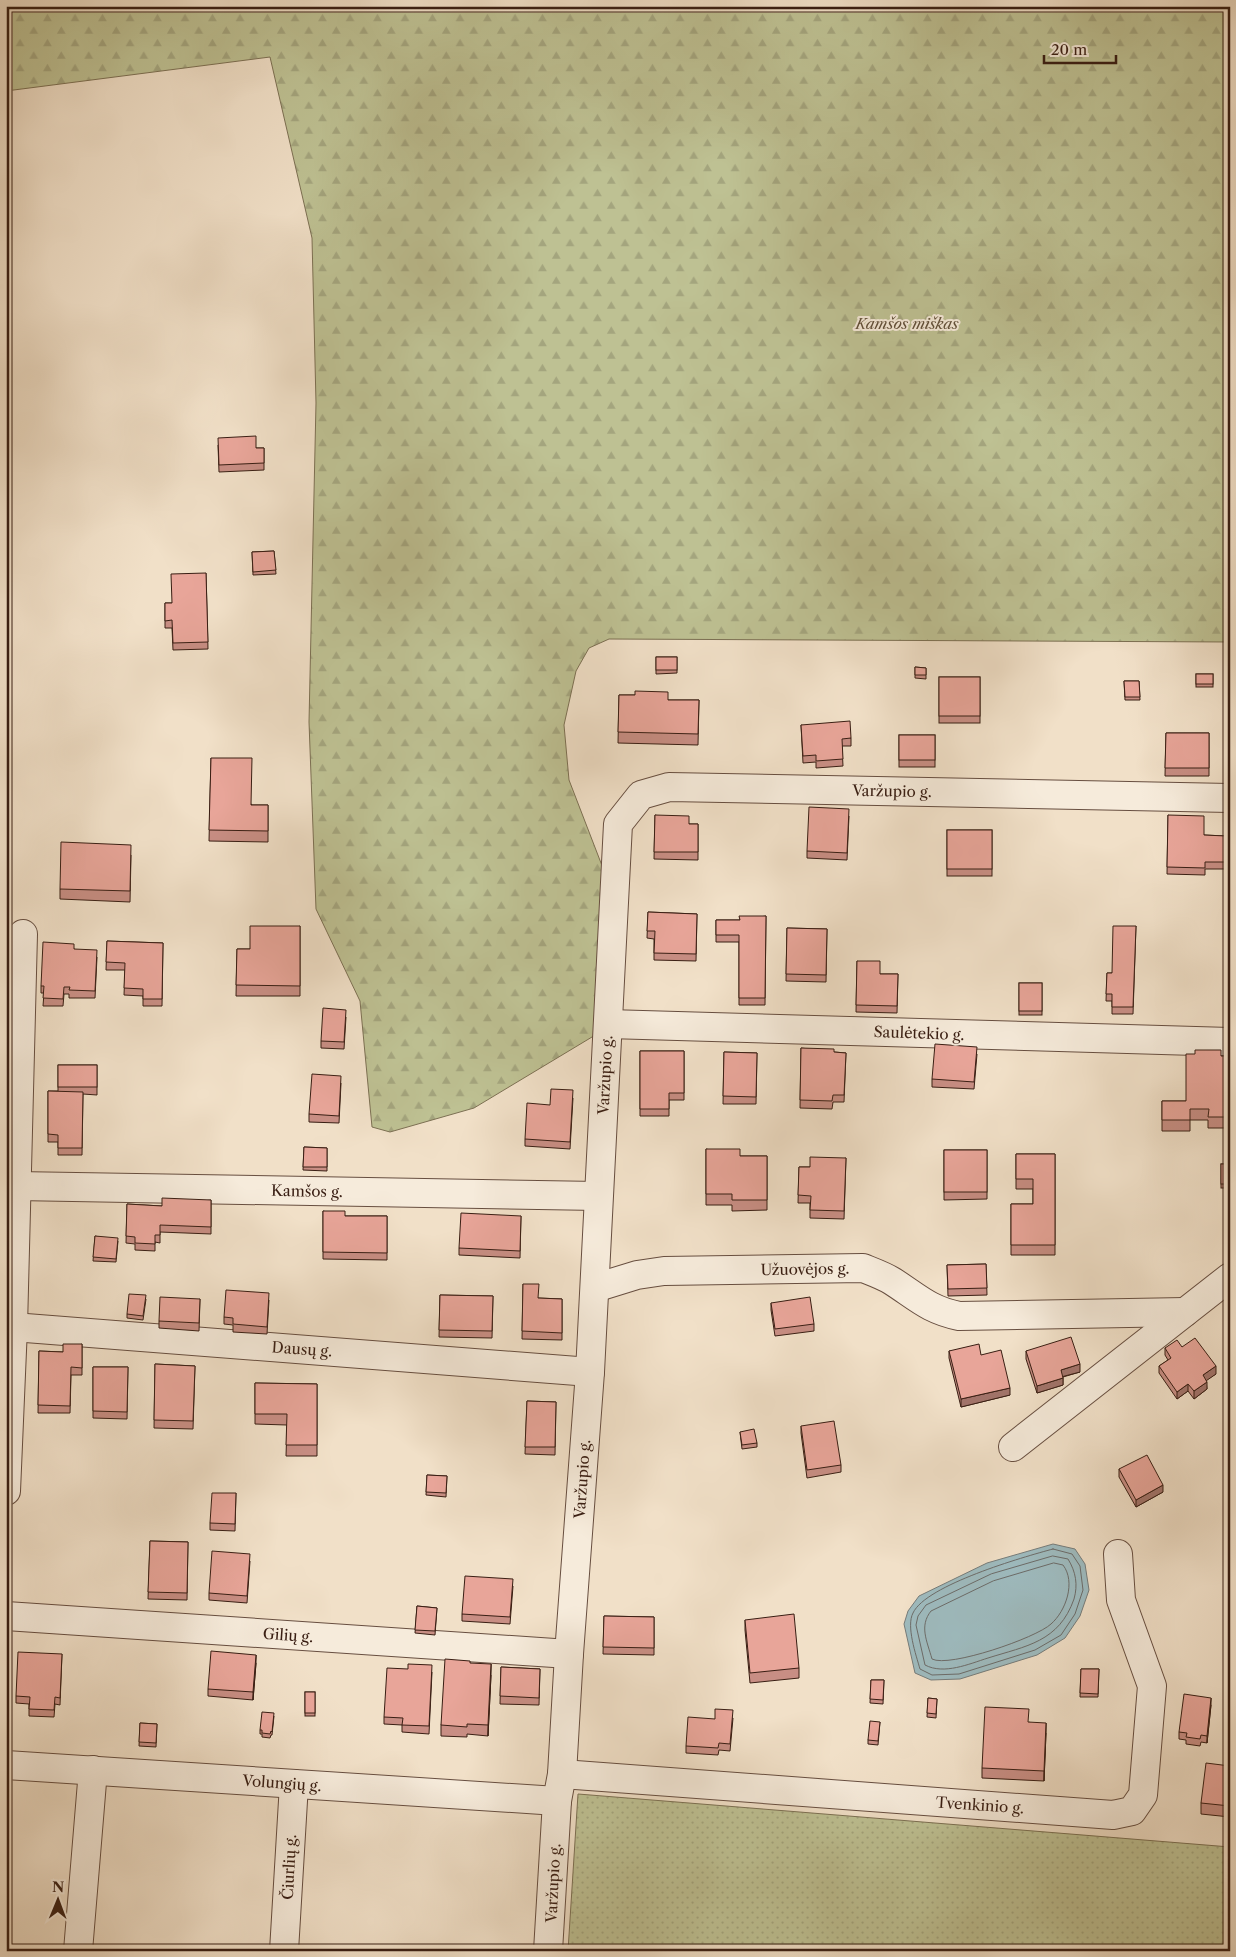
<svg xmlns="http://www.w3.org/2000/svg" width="1236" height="1957" font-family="'Libre Caslon Text',serif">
<defs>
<pattern id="grass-dots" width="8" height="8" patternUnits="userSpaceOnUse" patternTransform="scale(1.25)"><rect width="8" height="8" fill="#bec193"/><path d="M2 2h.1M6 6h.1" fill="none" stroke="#a4a57e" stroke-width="1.8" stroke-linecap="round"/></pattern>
<pattern id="forest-firs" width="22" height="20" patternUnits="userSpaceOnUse" patternTransform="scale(1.25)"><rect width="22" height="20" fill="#bec193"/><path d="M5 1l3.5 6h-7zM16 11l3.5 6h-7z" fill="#a4a57e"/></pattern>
</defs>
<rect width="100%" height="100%" fill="#f1e0c8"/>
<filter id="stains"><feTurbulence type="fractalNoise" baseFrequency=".004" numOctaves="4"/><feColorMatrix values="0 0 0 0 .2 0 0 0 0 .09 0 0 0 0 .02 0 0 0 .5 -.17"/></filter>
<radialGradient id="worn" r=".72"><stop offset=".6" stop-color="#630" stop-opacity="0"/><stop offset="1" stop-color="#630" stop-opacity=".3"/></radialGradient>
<polygon fill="url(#grass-dots)" stroke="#7c7053" points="578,1794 1230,1847 1230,1951 568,1951"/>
<polygon fill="url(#forest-firs)" stroke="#7c7053" points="6,6 1230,6 1230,642 609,639 589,648 576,671 564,725 569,780 606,876 597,1034 474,1108 390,1132 372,1127 360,1001 316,909 309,722 316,403 312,238 270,57 6,91"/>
<polygon fill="#9ebbbf" stroke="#767c7a" points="1053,1544 1075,1549 1085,1564 1089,1590 1080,1616 1065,1638 1037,1655 960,1679 931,1680 915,1673 904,1624 908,1611 919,1596 987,1563"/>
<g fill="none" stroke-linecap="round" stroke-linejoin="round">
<g stroke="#6c6c69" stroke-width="1">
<path d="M1053,1549L1072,1554L1080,1566L1083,1590L1075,1614L1061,1635L1035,1650L959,1674L932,1675L920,1669C916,1655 906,1626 913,1613C926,1585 1023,1557 1053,1549Z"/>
<path d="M1053,1556L1068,1559C1076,1572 1078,1585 1074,1599C1059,1642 1026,1646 988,1658C969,1664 944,1675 925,1665L916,1625L918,1616L926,1605L991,1574Z"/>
<path d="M1054,1563L1063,1565C1076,1582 1066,1611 1051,1624C1036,1638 949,1668 932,1659C927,1641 919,1626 931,1611L993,1581Z"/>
</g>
<defs>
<g id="minor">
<polyline points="608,1024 1230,1042"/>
<polyline points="16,1186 598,1196"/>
<path d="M595,1288L637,1275L664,1271L863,1268C873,1272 884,1276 892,1281C917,1297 929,1310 959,1316L1185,1312"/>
<polyline points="13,1327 590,1372"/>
<polyline points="1013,1447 1230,1277"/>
<polyline points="6,1491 13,1327 23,934"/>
<polyline points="6,1616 569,1654"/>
<polyline points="6,1765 557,1801"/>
<polyline points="562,1774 1113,1815 1132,1811 1143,1795 1152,1686 1121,1600 1118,1554"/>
<polyline points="78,1951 93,1770"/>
<polyline points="284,1951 294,1784"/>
<polyline points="548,1951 557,1801 562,1774 569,1654 590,1372 618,824 641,795 669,787 1230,798"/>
</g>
</defs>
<use href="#minor" stroke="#674e40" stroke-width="30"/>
<use href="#minor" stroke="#f6ebdb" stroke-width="28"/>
</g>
<g fill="#c88e84" stroke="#391e13">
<polygon points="218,445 256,448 264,448 264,470 219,472"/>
<polygon points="274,551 276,574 253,575 252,552"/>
<polygon points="206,573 208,649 173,650 172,628 165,628 165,603 172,603"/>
<polygon points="656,657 677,657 677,673 656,674"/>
<polygon points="915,667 926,668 926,679 915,678"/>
<rect x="1196" y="674" width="17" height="13"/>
<rect x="939" y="677" width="41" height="46"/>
<polygon points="1124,681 1139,681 1140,700 1125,700"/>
<polygon points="619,695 635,695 668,700 699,700 698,745 618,743"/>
<polygon points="801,725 851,738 851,746 842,746 843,766 816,768 816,762 803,763"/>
<polygon points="1166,733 1209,733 1209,776 1165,776"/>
<rect x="899" y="735" width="36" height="32"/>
<polygon points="211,758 252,805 268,805 268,842 209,841"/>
<polygon points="655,815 689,824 698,824 698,860 654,859"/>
<polygon points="1168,815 1204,835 1226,836 1225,869 1205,869 1205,875 1167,874"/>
<polygon points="849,816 847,860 807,858 807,851"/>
<rect x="947" y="830" width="45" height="46"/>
<polygon points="131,855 130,902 60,899 60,889"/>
<polygon points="648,912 697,914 696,961 654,960 654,939 647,938"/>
<polygon points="766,916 765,1005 739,1005 739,942 716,942 716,920 740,920"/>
<polygon points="300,926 300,996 236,996 237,949 250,949"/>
<polygon points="1136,926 1133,1014 1112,1014 1112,1001 1106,1001 1107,973 1112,973"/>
<polygon points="787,928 827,929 826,982 786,981"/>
<polygon points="107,941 163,943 162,1006 143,1006 143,996 124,995 125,970 106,970"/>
<polygon points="74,949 97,957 95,998 69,998 69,994 64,994 63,1006 43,1006 44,993 41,993 41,986"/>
<polygon points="857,961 880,974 898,974 897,1013 856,1012"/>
<rect x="1019" y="983" width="23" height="32"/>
<polygon points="346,1017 344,1049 321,1048 321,1041"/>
<polygon points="801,1048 834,1052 846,1053 844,1102 833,1102 832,1109 800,1108"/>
<polygon points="640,1051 684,1051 684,1100 669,1100 669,1116 640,1116"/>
<polygon points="724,1052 757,1053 756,1104 723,1104"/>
<polygon points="977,1054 974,1089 932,1087 932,1079"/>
<polygon points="1221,1056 1230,1056 1230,1128 1208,1128 1208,1120 1190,1120 1190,1131 1162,1131 1162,1101 1186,1101"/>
<polygon points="58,1065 97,1065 97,1095 83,1094 82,1155 58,1155 58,1142 48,1142 48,1091 58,1091"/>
<polygon points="341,1083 339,1123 309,1122 309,1114"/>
<polygon points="573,1098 570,1149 525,1146 525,1139"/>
<polygon points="304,1147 327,1148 327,1171 303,1170"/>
<polygon points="706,1149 740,1156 767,1156 767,1210 732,1211 732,1205 706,1205"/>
<polygon points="944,1150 987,1150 987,1199 944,1200"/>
<polygon points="1016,1154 1055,1154 1055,1255 1011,1255 1011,1204 1033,1204 1033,1189 1016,1189"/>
<polygon points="846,1158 844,1219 810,1218 810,1203 798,1203 799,1167 810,1167"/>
<rect x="1221" y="1164" width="9" height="24"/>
<polygon points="211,1200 211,1234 160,1232 160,1243 155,1242 155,1251 135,1250 135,1244 126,1243 127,1204 162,1206"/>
<polygon points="323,1211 345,1216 387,1216 387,1260 323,1259"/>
<polygon points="521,1216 520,1258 459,1255 459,1248"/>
<polygon points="95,1236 118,1241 116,1262 93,1261"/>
<polygon points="986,1264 987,1295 948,1296 947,1265"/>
<polygon points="523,1284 538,1298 562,1299 562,1340 522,1339"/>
<polygon points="440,1295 493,1296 492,1338 439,1337"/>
<polygon points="146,1299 143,1320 127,1318 127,1314"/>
<polygon points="200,1299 199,1331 159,1328 159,1321"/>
<polygon points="269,1300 267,1334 233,1332 233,1325 224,1324 224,1317"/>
<polygon points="771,1303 814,1324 814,1331 775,1336 771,1310"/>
<polygon points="82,1344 82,1375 71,1375 70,1413 38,1413 39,1351 63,1352"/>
<polygon points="1182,1347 1216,1374 1206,1380 1207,1389 1194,1399 1188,1391 1177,1399 1159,1373 1159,1366 1168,1360 1165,1355 1165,1348"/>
<polygon points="949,1351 981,1355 1010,1395 961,1407 949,1358"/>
<polygon points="1026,1351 1080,1372 1063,1377 1063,1385 1037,1393 1026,1359"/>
<polygon points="155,1364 195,1366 193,1429 154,1428"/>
<polygon points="93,1367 128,1367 127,1419 93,1418"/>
<polygon points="255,1383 317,1384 317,1456 286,1456 287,1425 255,1424"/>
<polygon points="527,1401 556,1402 555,1455 525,1454"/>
<polygon points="801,1426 841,1465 841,1472 807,1478 801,1433"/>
<polygon points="740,1432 757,1443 757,1447 742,1449"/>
<polygon points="1119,1469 1163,1492 1136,1507 1119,1477"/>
<polygon points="427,1475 447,1476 446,1497 426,1495"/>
<polygon points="236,1493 235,1531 210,1530 210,1523"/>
<polygon points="1230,1528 1230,1582 1226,1582 1226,1572"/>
<polygon points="150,1541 188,1542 187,1600 148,1599"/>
<polygon points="250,1561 247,1603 209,1600 209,1593"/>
<polygon points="513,1586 510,1624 462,1621 462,1614"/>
<polygon points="417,1606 437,1608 435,1635 415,1633"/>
<polygon points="604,1616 654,1617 654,1655 603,1654"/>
<polygon points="745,1620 799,1668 799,1678 750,1683 745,1630"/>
<polygon points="62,1654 60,1705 55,1704 54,1717 29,1716 29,1704 16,1703 16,1696"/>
<polygon points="256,1663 253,1700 208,1696 208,1689"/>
<polygon points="470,1663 491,1675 488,1736 467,1734 467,1737 441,1736 441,1725"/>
<polygon points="501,1667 540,1669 539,1705 500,1704"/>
<polygon points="1081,1669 1099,1669 1098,1697 1080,1697"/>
<polygon points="432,1672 429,1734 402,1732 402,1725 384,1724 384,1717"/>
<polygon points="871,1680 884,1680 883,1704 870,1703"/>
<rect x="305" y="1692" width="10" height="24"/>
<polygon points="928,1698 937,1699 936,1718 927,1717"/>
<polygon points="1211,1705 1207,1743 1201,1742 1200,1746 1186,1744 1186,1740 1179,1739 1179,1732"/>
<polygon points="274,1716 272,1735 271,1735 270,1738 262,1737 262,1734 260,1734 260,1730"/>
<polygon points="733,1718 730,1751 719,1750 718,1755 686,1753 686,1746 715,1719"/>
<polygon points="880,1722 878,1745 868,1744 868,1740"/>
<polygon points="1029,1722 1046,1733 1044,1781 982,1778 982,1768"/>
<polygon points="140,1723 157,1724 156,1747 139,1746"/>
<polygon points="1230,1766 1230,1817 1201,1814 1201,1803"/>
</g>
<g fill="#a2746b" stroke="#391e13">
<polygon points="1080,1364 1080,1372 1061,1377 1061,1370"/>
<polygon points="1216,1366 1216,1374 1203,1383 1203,1375"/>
<polygon points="1063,1378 1063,1385 1037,1393 1037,1386"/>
<polygon points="1207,1382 1207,1389 1194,1399 1194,1391"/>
<polygon points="1188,1384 1188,1391 1177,1399 1177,1392"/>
<polygon points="1010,1388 1010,1395 961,1407 961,1399"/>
<polygon points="1163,1485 1163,1492 1136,1507 1136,1500"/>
<polygon points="256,1655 256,1663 253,1700 253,1692"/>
<polygon points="491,1664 491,1675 488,1736 488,1725"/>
<polygon points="1211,1698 1211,1705 1207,1743 1207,1736"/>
<polygon points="1046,1723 1046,1733 1044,1781 1044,1771"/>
</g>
<g fill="#e8a599" stroke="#391e13">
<polygon points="256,436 256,448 264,448 264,463 219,465 218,438"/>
<polygon points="274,551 276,570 253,572 252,552"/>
<polygon points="206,573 208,642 173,643 172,620 165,621 165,603 172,603 171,574"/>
<rect x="656" y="657" width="21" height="13"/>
<polygon points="915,667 926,668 926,675 915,675"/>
<rect x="1196" y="674" width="17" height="10"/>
<rect x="939" y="677" width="41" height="39"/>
<polygon points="1124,681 1139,681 1140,697 1125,697"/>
<polygon points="635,691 668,692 668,700 699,700 698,734 618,732 619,695 635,695"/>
<polygon points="850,721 851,738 842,739 843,759 816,761 816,755 803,756 801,725"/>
<polygon points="1166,733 1209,733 1209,768 1165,768"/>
<rect x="899" y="735" width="36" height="25"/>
<polygon points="211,758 252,758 251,805 268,805 268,831 209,830"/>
<polygon points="809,807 849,809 847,853 807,851"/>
<polygon points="655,815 689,816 689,824 698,824 698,852 654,852"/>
<polygon points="1168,815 1204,816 1204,835 1226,836 1225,862 1205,862 1205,868 1167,867"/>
<rect x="947" y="830" width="45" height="39"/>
<polygon points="61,842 131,845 130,891 60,889"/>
<polygon points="648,912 697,914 696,954 654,953 655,931 647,931"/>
<polygon points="739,916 766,916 765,998 739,998 739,935 716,935 716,920 740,920"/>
<polygon points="250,926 300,926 300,986 236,985 237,949 250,949"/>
<polygon points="1113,926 1136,926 1133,1007 1112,1007 1112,994 1106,994 1107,973 1112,973"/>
<polygon points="787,928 827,929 826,975 786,974"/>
<polygon points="107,941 163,943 162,999 143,999 143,989 124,988 125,963 106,962"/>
<polygon points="43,942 74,944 74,949 97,950 95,991 69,990 70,987 64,987 63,999 43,998 44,986 41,986"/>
<polygon points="857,961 880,961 880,974 898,974 897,1006 856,1005"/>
<rect x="1019" y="983" width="23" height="28"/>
<polygon points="323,1008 346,1010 344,1042 321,1041"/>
<polygon points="935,1044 977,1047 974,1082 932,1079"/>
<polygon points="801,1048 834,1049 834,1052 846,1053 844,1095 833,1095 832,1101 800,1100"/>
<polygon points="1195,1050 1221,1050 1221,1056 1230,1056 1230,1117 1208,1117 1209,1109 1190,1109 1190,1120 1162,1120 1162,1101 1186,1101 1186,1054 1195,1054"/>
<polygon points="640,1051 684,1051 684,1093 669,1093 669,1109 640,1109"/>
<polygon points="724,1052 757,1053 756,1097 723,1096"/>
<rect x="58" y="1065" width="39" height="22"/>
<polygon points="312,1074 341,1076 339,1116 309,1114"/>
<polygon points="551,1089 573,1090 570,1142 525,1139 527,1103 550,1105"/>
<polygon points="48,1091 83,1092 82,1148 58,1148 58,1135 48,1134"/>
<polygon points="304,1147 327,1148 327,1167 303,1167"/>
<polygon points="706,1149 740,1149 740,1156 767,1156 767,1200 732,1200 732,1194 706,1194"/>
<rect x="944" y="1150" width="43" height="42"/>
<polygon points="1016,1154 1055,1154 1055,1245 1011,1245 1011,1204 1033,1204 1033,1179 1016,1179"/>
<polygon points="810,1157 846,1158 844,1211 810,1210 811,1196 798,1195 799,1167 810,1167"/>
<rect x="1221" y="1164" width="9" height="20"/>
<polygon points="162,1198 211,1200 211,1227 160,1225 160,1235 155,1235 155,1244 135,1243 135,1237 126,1236 127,1204 162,1206"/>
<polygon points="323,1211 345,1211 345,1216 387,1216 387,1253 323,1252"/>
<polygon points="461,1213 521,1216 520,1251 459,1248"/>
<polygon points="95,1236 118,1238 116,1259 93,1257"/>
<polygon points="986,1264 987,1288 948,1289 947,1265"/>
<polygon points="523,1284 539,1284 538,1298 562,1299 562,1333 522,1331"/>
<polygon points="226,1290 269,1293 267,1327 233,1324 233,1318 224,1317"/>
<polygon points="129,1294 146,1295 143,1316 127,1314"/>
<polygon points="440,1295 493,1296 492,1331 439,1330"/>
<polygon points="160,1297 200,1299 199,1323 159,1321"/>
<polygon points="810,1297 814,1324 775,1329 771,1303"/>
<polygon points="1071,1337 1080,1364 1061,1370 1063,1378 1037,1386 1026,1351"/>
<polygon points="1195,1338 1216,1366 1203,1375 1207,1382 1194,1391 1188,1384 1177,1392 1159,1366 1171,1358 1165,1348 1177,1340 1182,1347"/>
<polygon points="63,1344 82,1344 82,1368 71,1367 70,1406 38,1405 39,1351 63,1352"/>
<polygon points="979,1344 981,1355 1001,1350 1010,1388 961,1399 949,1351"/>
<polygon points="155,1364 195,1366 193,1421 154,1420"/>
<polygon points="93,1367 128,1367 127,1412 93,1411"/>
<polygon points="255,1383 317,1384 317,1445 286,1445 287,1414 255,1414"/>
<polygon points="527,1401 556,1402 555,1447 525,1447"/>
<polygon points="834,1421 841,1465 807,1470 801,1426"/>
<polygon points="754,1429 757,1443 742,1445 740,1432"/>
<polygon points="1147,1455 1163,1485 1136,1500 1119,1469"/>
<polygon points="427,1475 447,1476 446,1493 426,1492"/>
<polygon points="212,1493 236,1493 235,1524 210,1523"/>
<polygon points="1228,1528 1230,1528 1230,1572 1226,1572"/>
<polygon points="150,1541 188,1542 187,1593 148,1592"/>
<polygon points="212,1551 250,1554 247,1596 209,1593"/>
<polygon points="465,1576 513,1579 510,1617 462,1614"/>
<polygon points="417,1606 437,1608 435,1631 415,1630"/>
<polygon points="794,1614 799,1668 750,1673 745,1620"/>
<polygon points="604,1616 654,1617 654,1648 603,1647"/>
<polygon points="211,1651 256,1655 253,1692 208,1689"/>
<polygon points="18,1652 62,1654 60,1698 55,1697 54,1710 29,1709 30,1697 16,1696"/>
<polygon points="445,1659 470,1661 470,1663 491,1664 488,1725 467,1724 467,1727 441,1725"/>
<polygon points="408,1664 432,1665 429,1726 402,1725 403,1718 384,1717 387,1668 408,1669"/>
<polygon points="501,1667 540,1669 539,1698 500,1696"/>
<polygon points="1081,1669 1099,1669 1098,1694 1080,1693"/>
<polygon points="871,1680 884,1680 883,1700 870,1699"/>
<rect x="305" y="1692" width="10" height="21"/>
<polygon points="1184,1694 1211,1698 1207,1736 1201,1735 1200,1739 1186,1737 1187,1733 1179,1732"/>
<polygon points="928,1698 937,1699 936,1714 927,1713"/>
<polygon points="985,1707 1029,1709 1028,1722 1046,1723 1044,1771 982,1768"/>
<polygon points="715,1709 733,1710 730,1744 719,1743 718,1748 686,1746 688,1717 715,1719"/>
<polygon points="262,1712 274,1713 272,1732 271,1731 270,1734 262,1733 262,1730 260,1730"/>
<polygon points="870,1721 880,1722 878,1741 868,1740"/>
<polygon points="140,1723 157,1724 156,1743 139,1742"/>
<polygon points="1206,1763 1230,1766 1230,1806 1201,1803"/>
</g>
<g text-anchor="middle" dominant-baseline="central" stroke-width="4" stroke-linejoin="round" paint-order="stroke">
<g font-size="15" font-style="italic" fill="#614f39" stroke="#f6ebdb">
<text x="907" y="323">Kamšos miškas</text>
</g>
<g font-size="15" fill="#391e13" stroke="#f6ebdb">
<text transform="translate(892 791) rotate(1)">Varžupio g.</text>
<text transform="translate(919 1033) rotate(2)">Saulėtekio g.</text>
<text transform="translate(605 1075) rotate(-87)">Varžupio g.</text>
<text transform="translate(307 1191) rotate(1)">Kamšos g.</text>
<text transform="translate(805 1269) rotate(-1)">Užuovėjos g.</text>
<text transform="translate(302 1349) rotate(4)">Dausų g.</text>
<text transform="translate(582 1479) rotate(-86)">Varžupio g.</text>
<text transform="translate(288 1635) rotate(4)">Gilių g.</text>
<text transform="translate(282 1783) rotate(4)">Volungių g.</text>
<text transform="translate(980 1805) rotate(4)">Tvenkinio g.</text>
<text transform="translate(289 1867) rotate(-87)">Čiurlių g.</text>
<text transform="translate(553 1883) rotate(-87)">Varžupio g.</text>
</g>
</g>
<rect width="1236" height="1957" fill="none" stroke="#f1e0c8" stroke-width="25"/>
<rect x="8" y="8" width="1221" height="1942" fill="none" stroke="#391e13" stroke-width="2.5"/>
<rect x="12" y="12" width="1211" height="1932" fill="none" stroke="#391e13"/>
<g transform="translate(58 1900) rotate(1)" stroke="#f6ebdb" stroke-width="4" paint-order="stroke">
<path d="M0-4L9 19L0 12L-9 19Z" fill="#391e13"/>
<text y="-8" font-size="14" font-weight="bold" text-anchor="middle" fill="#391e13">N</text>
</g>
<path d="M1044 55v8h72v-8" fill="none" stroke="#391e13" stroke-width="2.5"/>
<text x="1051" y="55" font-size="15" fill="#391e13" stroke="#f6ebdb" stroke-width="4" paint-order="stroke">20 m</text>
<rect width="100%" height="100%" filter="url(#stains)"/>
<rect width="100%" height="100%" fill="url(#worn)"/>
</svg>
